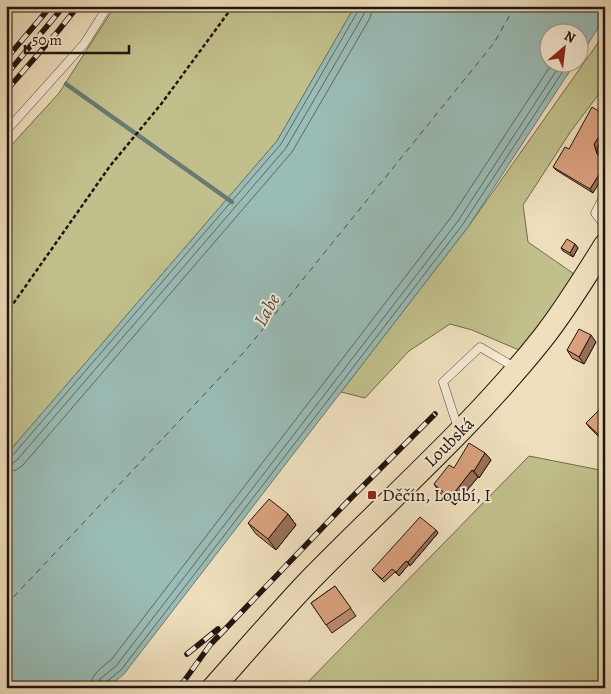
<svg xmlns="http://www.w3.org/2000/svg" width="611" height="694" font-family="Alegreya,serif">
<rect width="100%" height="100%" fill="#efdfbd"/>
<filter id="stains"><feTurbulence type="fractalNoise" baseFrequency=".004" numOctaves="4"/><feColorMatrix values="0 0 0 0 .2 0 0 0 0 .09 0 0 0 0 .02 0 0 0 .5 -.17"/></filter>
<radialGradient id="worn" r=".72"><stop offset=".6" stop-color="#630" stop-opacity="0"/><stop offset="1" stop-color="#630" stop-opacity=".3"/></radialGradient>
<g fill="#c1c08c" stroke="#706a4e">
<polygon points="115,6 355,6 277,141 6,455 6,151 59,93"/>
<polygon points="605,33 605,86 571,131 523,205 528,242 577,276 519,350 472,330 450,324 409,351 365,398 341,392 468,227"/>
<polygon points="529,456 605,471 605,688 302,688"/>
</g>
<polygon fill="#9abcb6" stroke="#697973" points="355,6 605,6 605,17 579,58 578,32 548,32 548,62 575,63 468,227 124,674 107,688 6,688 6,455 277,141"/>
<g fill="none" stroke-linecap="round" stroke-linejoin="round">
<g stroke="#5d6862" stroke-width="1">
<polyline points="6,458 12,456 281,144 358,11 359,6"/>
<polyline points="6,464 13,463 17,460 286,148 364,14 365,6"/>
<polyline points="6,472 16,470 23,465 292,152 370,18 373,6"/>
<path d="M90,688C91,674 101,668 111,660L452,216L553,62"/>
<polyline points="98,688 100,679 116,666 458,221 562,62"/>
<polyline points="104,688 106,682 121,670 463,224 569,62"/>
</g>
<polyline stroke="#697973" stroke-width="4.5" points="66,84 232,202"/>
<polyline stroke="#4b4f49" stroke-width="1" stroke-dasharray="6 5" stroke-linecap="butt" points="6,605 245,351 494,43 515,6"/>
<defs>
<g id="lane">
<polyline points="6,131 84,44 108,6"/>
<polyline points="605,145 602,149 605,156"/>
<polyline points="605,194 595,213 605,226"/>
<polyline points="458,428 443,382 480,347 516,368"/>
</g>
<path id="primary" d="M213,688C245,652 276,616 309,581C387,501 472,427 542,339C565,310 585,277 605,245"/>
</defs>
<use href="#lane" stroke="#54473a" stroke-width="9"/>
<use href="#primary" stroke="#20140f" stroke-width="24"/>
<polyline stroke="#20140f" stroke-width="2.5" stroke-dasharray="4 2.5" stroke-linecap="butt" points="6,314 110,166 162,103 233,6"/>
<use href="#lane" stroke="#f5ead4" stroke-width="8"/>
<use href="#primary" stroke="#efdfbd" stroke-width="22"/>
<defs>
<g id="rail">
<polyline points="6,59 51,6"/>
<polyline points="6,75 64,6"/>
<polyline points="6,91 59,30 78,6"/>
<polyline points="187,654 218,629"/>
<polyline points="179,688 210,645 349,500 435,414"/>
</g>
</defs>
<use href="#rail" stroke="#20140f" stroke-width="5.5"/>
<use href="#rail" stroke="#f5ead4" stroke-width="4" stroke-dasharray="11" stroke-linecap="butt"/>
</g>
<g fill="#bb8a6d" stroke="#20140f">
<polygon points="605,115 605,140 601,141 597,148 593,193 556,170 553,167 569,149"/>
<polygon points="575,244 578,248 573,257 563,251 561,248"/>
<polygon points="596,342 584,364 572,358 567,350"/>
<polygon points="605,404 605,436 601,439 589,427 586,423"/>
<polygon points="485,453 491,460 479,478 478,477 455,505 439,492 434,484 454,468"/>
<polygon points="288,514 296,525 276,550 256,534 248,523"/>
<polygon points="436,530 438,533 410,566 409,564 399,576 395,572 384,582 372,570"/>
<polygon points="335,586 356,616 332,633 311,603"/>
</g>
<g fill="#997159" stroke="#20140f">
<polygon points="598,138 601,141 597,148 600,158 597,154 594,144"/>
<polygon points="605,165 605,173 593,193 590,189"/>
<polygon points="575,244 578,248 573,257 570,253"/>
<polygon points="591,335 596,342 584,364 579,357"/>
<polygon points="485,453 491,460 479,478 474,471"/>
<polygon points="472,470 478,477 455,505 450,498"/>
<polygon points="288,514 296,525 276,550 268,539"/>
<polygon points="436,530 438,533 410,566 408,562"/>
<polygon points="406,561 409,564 399,576 396,572"/>
</g>
<g fill="#daa17f" stroke="#20140f">
<polygon points="592,107 605,115 605,137 604,136 598,138 594,144 597,154 602,158 605,157 605,165 590,189 553,167 565,147 569,149"/>
<polygon points="567,239 575,244 570,253 561,248"/>
<polygon points="579,329 591,335 579,357 567,350"/>
<polygon points="605,404 605,429 599,435 586,423"/>
<polygon points="469,443 485,453 474,471 472,470 450,498 434,484 449,465 454,468"/>
<polygon points="269,499 288,514 268,539 248,523"/>
<polygon points="420,517 436,530 408,562 406,561 396,572 392,569 382,579 372,570"/>
<polygon points="335,586 351,608 326,625 311,603"/>
</g>
<rect fill="#8f2418" stroke="#f5ead4" stroke-width="2" x="367" y="490" width="10" height="10" rx="2.5"/>
<g text-anchor="middle" dominant-baseline="central" stroke-width="4" stroke-linejoin="round" paint-order="stroke">
<g font-size="18" fill="#20140f" stroke="#f5ead4">
<text transform="translate(449 442) rotate(-45)">Loubská</text>
</g>
<g font-size="18" fill="#20140f" stroke="#f5ead4" text-anchor="start">
<text x="382" y="495">Děčín, Loubí, I</text>
</g>
<g font-size="19" font-style="italic" fill="#4b4f49" stroke="#f5ead4">
<text transform="translate(267 310) rotate(-61)">Labe</text>
</g>
</g>
<rect width="611" height="694" fill="none" stroke="#efdfbd" stroke-width="25"/>
<rect x="8" y="8" width="596" height="679" fill="none" stroke="#20140f" stroke-width="2.5"/>
<rect x="12" y="12" width="586" height="669" fill="none" stroke="#20140f"/>
<g transform="translate(564 48) rotate(28)"><circle r="24" fill="#f5ead4" stroke="#a09485"/>
<path d="M0-4L9 19L0 12L-9 19Z" fill="#8f2418"/>
<text y="-8" font-size="14" font-weight="bold" text-anchor="middle" fill="#20140f">N</text>
</g>
<path d="M25 45v8h104v-8" fill="none" stroke="#20140f" stroke-width="2.5"/>
<text x="32" y="45" font-size="15" fill="#20140f" stroke="#f5ead4" stroke-width="4" paint-order="stroke">50 m</text>
<rect width="100%" height="100%" filter="url(#stains)"/>
<rect width="100%" height="100%" fill="url(#worn)"/>
</svg>
